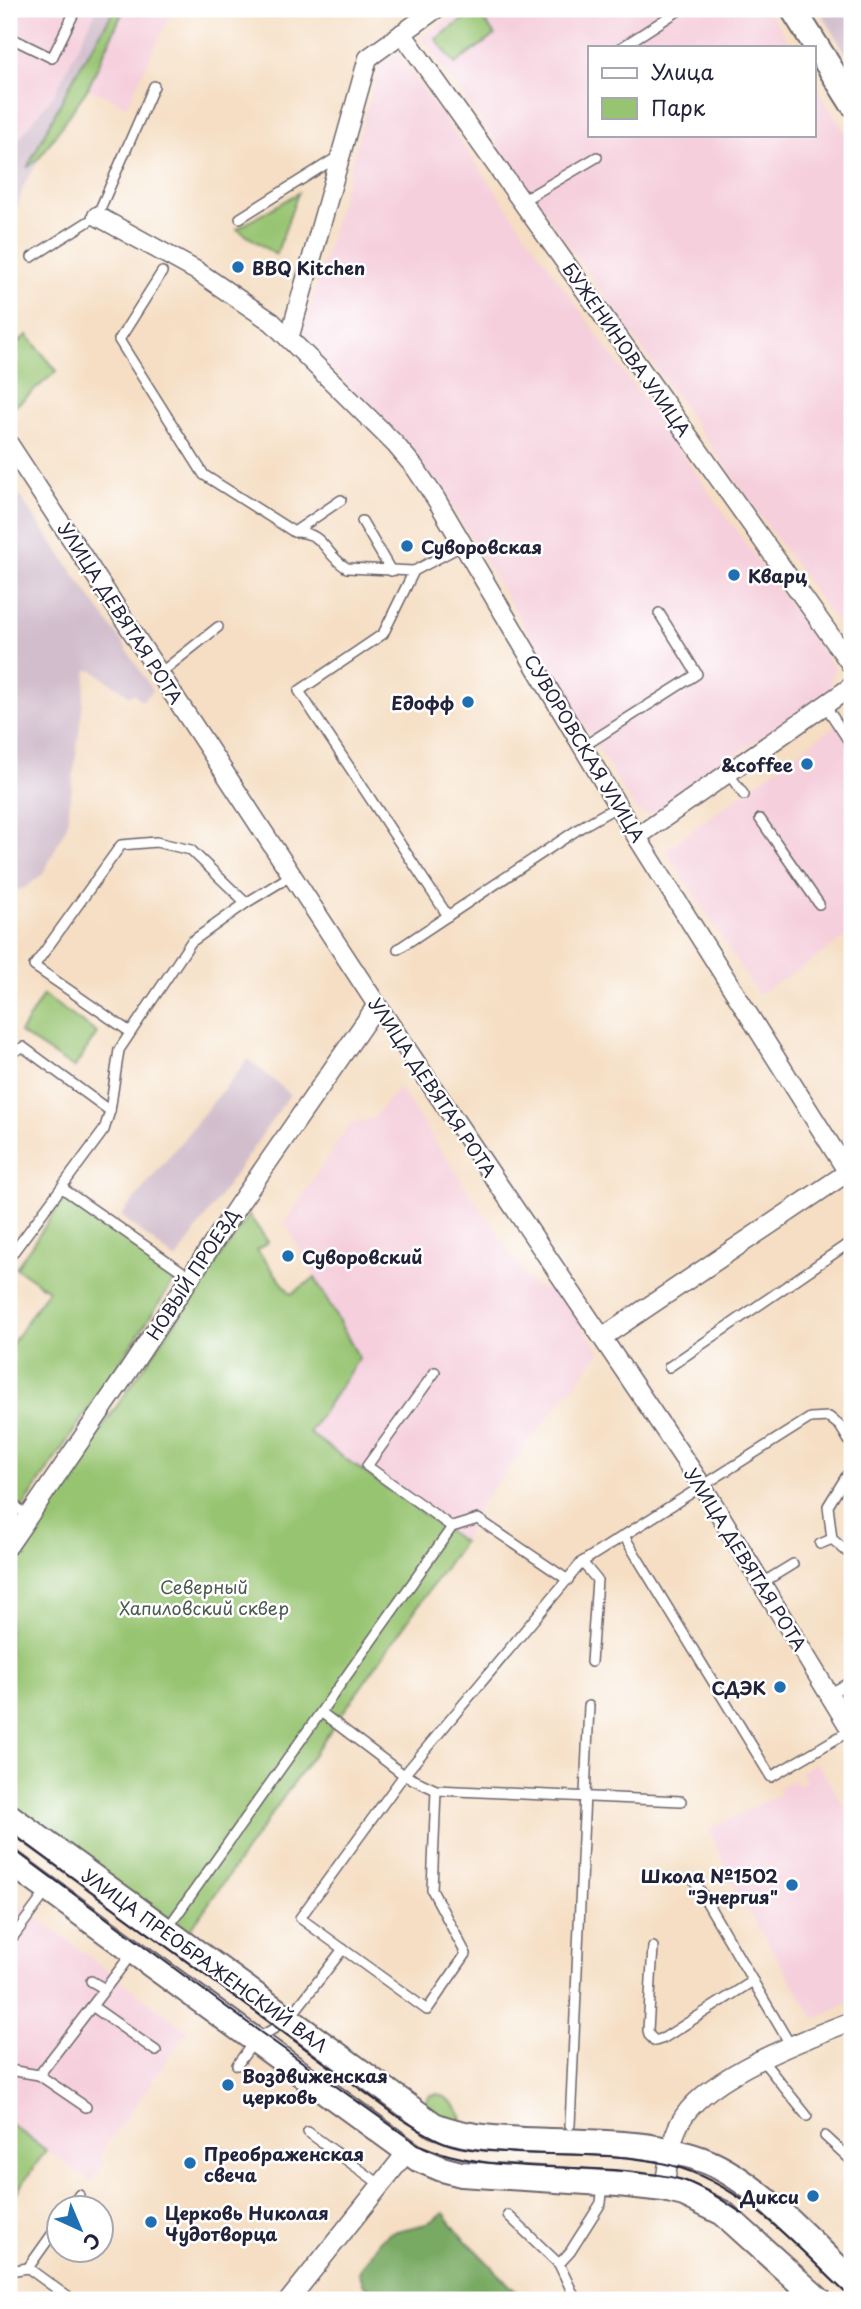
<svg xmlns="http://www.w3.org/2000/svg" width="861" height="2309" font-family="'Playpen Sans',sans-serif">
<rect width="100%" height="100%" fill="#fff"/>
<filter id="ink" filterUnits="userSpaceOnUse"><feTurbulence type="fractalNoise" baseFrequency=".0143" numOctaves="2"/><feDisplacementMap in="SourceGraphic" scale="14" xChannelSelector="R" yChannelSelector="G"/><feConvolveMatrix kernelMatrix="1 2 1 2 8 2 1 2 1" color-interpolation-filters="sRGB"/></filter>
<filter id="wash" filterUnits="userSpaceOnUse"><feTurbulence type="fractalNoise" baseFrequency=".00686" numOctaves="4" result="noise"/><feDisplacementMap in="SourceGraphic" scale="28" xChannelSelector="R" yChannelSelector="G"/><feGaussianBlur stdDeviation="1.57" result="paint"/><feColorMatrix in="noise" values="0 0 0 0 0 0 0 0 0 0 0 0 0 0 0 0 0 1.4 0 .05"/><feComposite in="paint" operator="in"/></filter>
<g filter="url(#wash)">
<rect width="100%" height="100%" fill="#f5dec3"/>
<g fill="#f5cfdc">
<polygon points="9,9 97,9 55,93 15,144 9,168"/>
<polygon points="124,9 173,9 127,106 88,88"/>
<polygon points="462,9 768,9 792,47 590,47 590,135 814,135 814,82 852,143 852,645 421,37"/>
<polygon points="397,52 834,668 829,690 649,815 636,811 445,495 420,460 393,429 304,341 303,333 380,62"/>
<polygon points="852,713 852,933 800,969 758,994 665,850"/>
<polygon points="399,1088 533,1286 559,1292 600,1352 479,1506 463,1542 309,1433 359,1358 285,1223 349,1125 373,1118"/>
<polygon points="817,1763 852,1817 852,2001 815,2019 736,1892 709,1829 780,1794 778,1789 796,1780 798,1785 806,1781 801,1771"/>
<polygon points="9,1896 188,2031 99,2156 105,2161 91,2182 9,2123"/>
</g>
<g fill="#d1bdcc">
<polygon points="97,9 124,9 88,88 40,157 23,188 9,233 9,168 15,144 55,93"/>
<polygon points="819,9 852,9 852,63"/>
<polygon points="9,481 124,645 153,691 141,701 134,693 130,696 94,671 87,670 67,825 43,874 25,888 10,891"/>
<polygon points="248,1059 290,1094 176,1260 121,1216"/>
</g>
<g fill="#97c471" stroke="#5c7356" stroke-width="2">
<polygon points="115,9 124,9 88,88 40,157 27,168 75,75"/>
<polygon points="477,10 495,35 455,64 436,39"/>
<polygon points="298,193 276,255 237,229"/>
<polygon points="27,335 57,371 13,408 9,403 9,350"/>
<polygon points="43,995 97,1033 74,1068 20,1033"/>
<polygon points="65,1197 178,1275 9,1528 9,1344 11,1345 48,1290 16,1268"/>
<polygon points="249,1215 268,1242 257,1250 291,1294 315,1278 359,1358 309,1433 463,1542 185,1937 9,1808 9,1562"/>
<path d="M437,2094C452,2099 463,2110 462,2126L421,2109L430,2095Z"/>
<polygon points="9,2123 46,2150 9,2203"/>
</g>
<polygon fill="#79aa63" stroke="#4e664f" stroke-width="2" points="444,2213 458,2232 524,2300 375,2300 377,2297 363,2283 359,2272 381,2239 389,2233 426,2224"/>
</g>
<g filter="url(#ink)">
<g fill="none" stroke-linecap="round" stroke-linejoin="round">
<defs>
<g id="lane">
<polyline points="9,37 52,58 76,9"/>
<polyline points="622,47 681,9"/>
<polyline points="522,201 597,157"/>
<polyline points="240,218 339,156"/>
<polyline points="32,257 97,216 154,86"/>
<path d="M162,272L119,340L204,475L294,532C326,532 324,555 347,568L414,571"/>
<polyline points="362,521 391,571"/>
<polyline points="294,532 341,500"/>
<polyline points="159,674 218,627"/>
<polyline points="825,705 852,746"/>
<polyline points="584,746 697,674 659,613"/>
<polyline points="728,773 744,795"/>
<polyline points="760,819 819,904"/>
<polyline points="448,916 299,691 383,634 414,571 463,545"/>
<polyline points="398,949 583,826 618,806"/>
<polyline points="130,1032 34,966 121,845 156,842 191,850 246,903"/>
<polyline points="9,1054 23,1047 110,1111"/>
<polyline points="62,1188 190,1277"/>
<polyline points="9,1258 104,1130 110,1111 119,1050 191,942 246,903 292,875"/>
<polyline points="669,1367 852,1241"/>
<polyline points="435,1372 367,1466 452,1527"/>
<polyline points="852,1467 828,1506 832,1539 852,1556"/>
<polyline points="9,1502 29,1516"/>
<polyline points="624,1536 771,1777 851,1730"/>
<polyline points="820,1544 832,1539"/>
<polyline points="762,1583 793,1564"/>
<polyline points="591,1662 597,1580 582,1562 810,1418 829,1417 840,1426 852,1446"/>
<polyline points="829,1694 852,1681"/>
<polyline points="322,1713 404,1775 436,1790 681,1801"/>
<polyline points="436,1790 432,1890 466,1954 427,2010 300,1918 404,1775 582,1562"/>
<polyline points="695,1882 791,2046"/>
<polyline points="167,1929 452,1527 478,1519 568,1580"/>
<polyline points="13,1937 47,1891"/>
<polyline points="653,1947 648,2030 649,2035 655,2041 664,2038 753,1981"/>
<polyline points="133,1952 92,2006 156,2051"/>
<polyline points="91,1981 105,1989"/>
<polyline points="762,2060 807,2116"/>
<polyline points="237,2065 255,2040 288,2020 343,1949"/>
<polyline points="9,2070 39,2075 92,2006"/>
<polyline points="39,2075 86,2107"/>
<polyline points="570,2125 589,1706"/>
<polyline points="308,2132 381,2185"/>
<polyline points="825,2136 852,2161"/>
<polyline points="70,2208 79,2195"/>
<polyline points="508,2215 559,2264"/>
<polyline points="28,2268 60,2223"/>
<polyline points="9,2271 28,2268 72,2300"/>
<polyline points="576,2300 559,2264 570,2252 601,2203 603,2184"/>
</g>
<g id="street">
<polyline points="402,33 852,666"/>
<polyline points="97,216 197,271 272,322 395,444 416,469 436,499 623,815 852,1179"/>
<polyline points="289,339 368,58 436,9"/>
<polyline points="9,444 377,1005 703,1487 852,1732"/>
<polyline points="637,837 852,686"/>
<polyline points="603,1337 848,1172"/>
<polyline points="9,1545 129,1370 239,1204 377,1005"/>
<path d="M664,2189C668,2165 670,2136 684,2116C712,2074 805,2039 852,2021"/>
<polyline points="289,2300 407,2152"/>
</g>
<g id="secondary">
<polyline points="793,9 852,103"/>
<path d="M9,1816L434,2125C464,2137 492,2138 523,2140C583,2143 652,2139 708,2162C757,2182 812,2244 852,2281"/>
<polyline points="9,1861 418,2159 442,2169 461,2174 619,2184 664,2189 684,2194 723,2213 819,2300"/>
</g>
</defs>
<use href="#lane" stroke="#6c646b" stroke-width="12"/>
<use href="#street" stroke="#6c646b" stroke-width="21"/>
<use href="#secondary" stroke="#6c646b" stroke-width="28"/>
<use href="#lane" stroke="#fff" stroke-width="9"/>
<use href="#street" stroke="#fff" stroke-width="18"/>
<use href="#secondary" stroke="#fff" stroke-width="24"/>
<g stroke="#22223b" stroke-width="2">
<path d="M9,1831L397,2116C413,2126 429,2137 448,2144C470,2151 493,2151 516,2153C564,2155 624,2153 670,2165C744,2184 799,2249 852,2299"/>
<path d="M9,1846L263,2034L417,2144C485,2174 562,2163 635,2172C651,2174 667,2175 683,2180C705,2188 724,2201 743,2214"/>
</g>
</g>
</g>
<g fill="#1f6fb2" stroke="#fff" stroke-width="2.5">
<circle cx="238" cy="267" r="7"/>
<circle cx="407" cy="546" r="7"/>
<circle cx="734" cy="575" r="7"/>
<circle cx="468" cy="702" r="7"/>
<circle cx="807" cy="764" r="7"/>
<circle cx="288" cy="1256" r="7"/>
<circle cx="780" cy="1687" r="7"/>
<circle cx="792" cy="1885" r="7"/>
<circle cx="228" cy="2085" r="7"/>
<circle cx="190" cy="2163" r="7"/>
<circle cx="813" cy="2196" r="7"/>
<circle cx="151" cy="2222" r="7"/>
</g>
<g text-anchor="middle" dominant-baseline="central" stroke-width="5" stroke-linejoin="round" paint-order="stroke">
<g font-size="18" font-weight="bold" fill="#22223b" stroke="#fff" text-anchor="start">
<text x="252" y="267">BBQ Kitchen</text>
<text x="421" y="546">Суворовская</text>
<text x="748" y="575">Кварц</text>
<text x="454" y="702" text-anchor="end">Едофф</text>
<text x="793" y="764" text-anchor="end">&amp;coffee</text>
<text x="302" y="1256">Суворовский</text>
<text x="766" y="1687" text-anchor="end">СДЭК</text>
<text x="778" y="1875" text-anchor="end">Школа №1502<tspan x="778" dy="21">"Энергия"</tspan></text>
<text x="242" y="2075">Воздвиженская<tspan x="242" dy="21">церковь</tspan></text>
<text x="204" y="2153">Преображенская<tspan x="204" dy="21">свеча</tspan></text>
<text x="799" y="2196" text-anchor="end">Дикси</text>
<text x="165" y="2212">Церковь Николая<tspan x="165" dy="21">Чудотворца</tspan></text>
</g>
<g font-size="18" fill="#22223b" stroke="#fff">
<text transform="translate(627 349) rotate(55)">БУЖЕНИНОВА УЛИЦА</text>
<text transform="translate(121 613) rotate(57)">УЛИЦА ДЕВЯТАЯ РОТА</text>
<text transform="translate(585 748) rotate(59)">СУВОРОВСКАЯ УЛИЦА</text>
<text transform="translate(433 1087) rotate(56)">УЛИЦА ДЕВЯТАЯ РОТА</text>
<text transform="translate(192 1274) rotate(-57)">НОВЫЙ ПРОЕЗД</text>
<text transform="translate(746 1559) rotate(58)">УЛИЦА ДЕВЯТАЯ РОТА</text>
<text transform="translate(205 1960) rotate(36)">УЛИЦА ПРЕОБРАЖЕНСКИЙ ВАЛ</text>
</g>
<g font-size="18" fill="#4b5b4e" stroke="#fff">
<text x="204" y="1586">Северный<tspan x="204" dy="21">Хапиловский сквер</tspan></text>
</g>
</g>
<rect width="861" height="2309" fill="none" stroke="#fff" stroke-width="35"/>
<rect x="588" y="46" width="228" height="91" fill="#ffffff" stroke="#a7a7b1" stroke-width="2"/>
<rect x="602" y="68" width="35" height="10" fill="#ffffff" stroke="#a7a7b1" stroke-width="2"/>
<text x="651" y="80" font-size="21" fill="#22223b">Улица</text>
<rect x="602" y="98" width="35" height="21" fill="#97c471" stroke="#a7a7b1" stroke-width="2"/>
<text x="651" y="116" font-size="21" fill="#22223b">Парк</text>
<g transform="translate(80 2229) rotate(136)"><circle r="33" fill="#ffffff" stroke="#a7a7b1" stroke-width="2"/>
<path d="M0-5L12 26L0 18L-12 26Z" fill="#1f6fb2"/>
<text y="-10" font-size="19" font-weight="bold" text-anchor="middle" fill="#22223b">С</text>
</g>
</svg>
